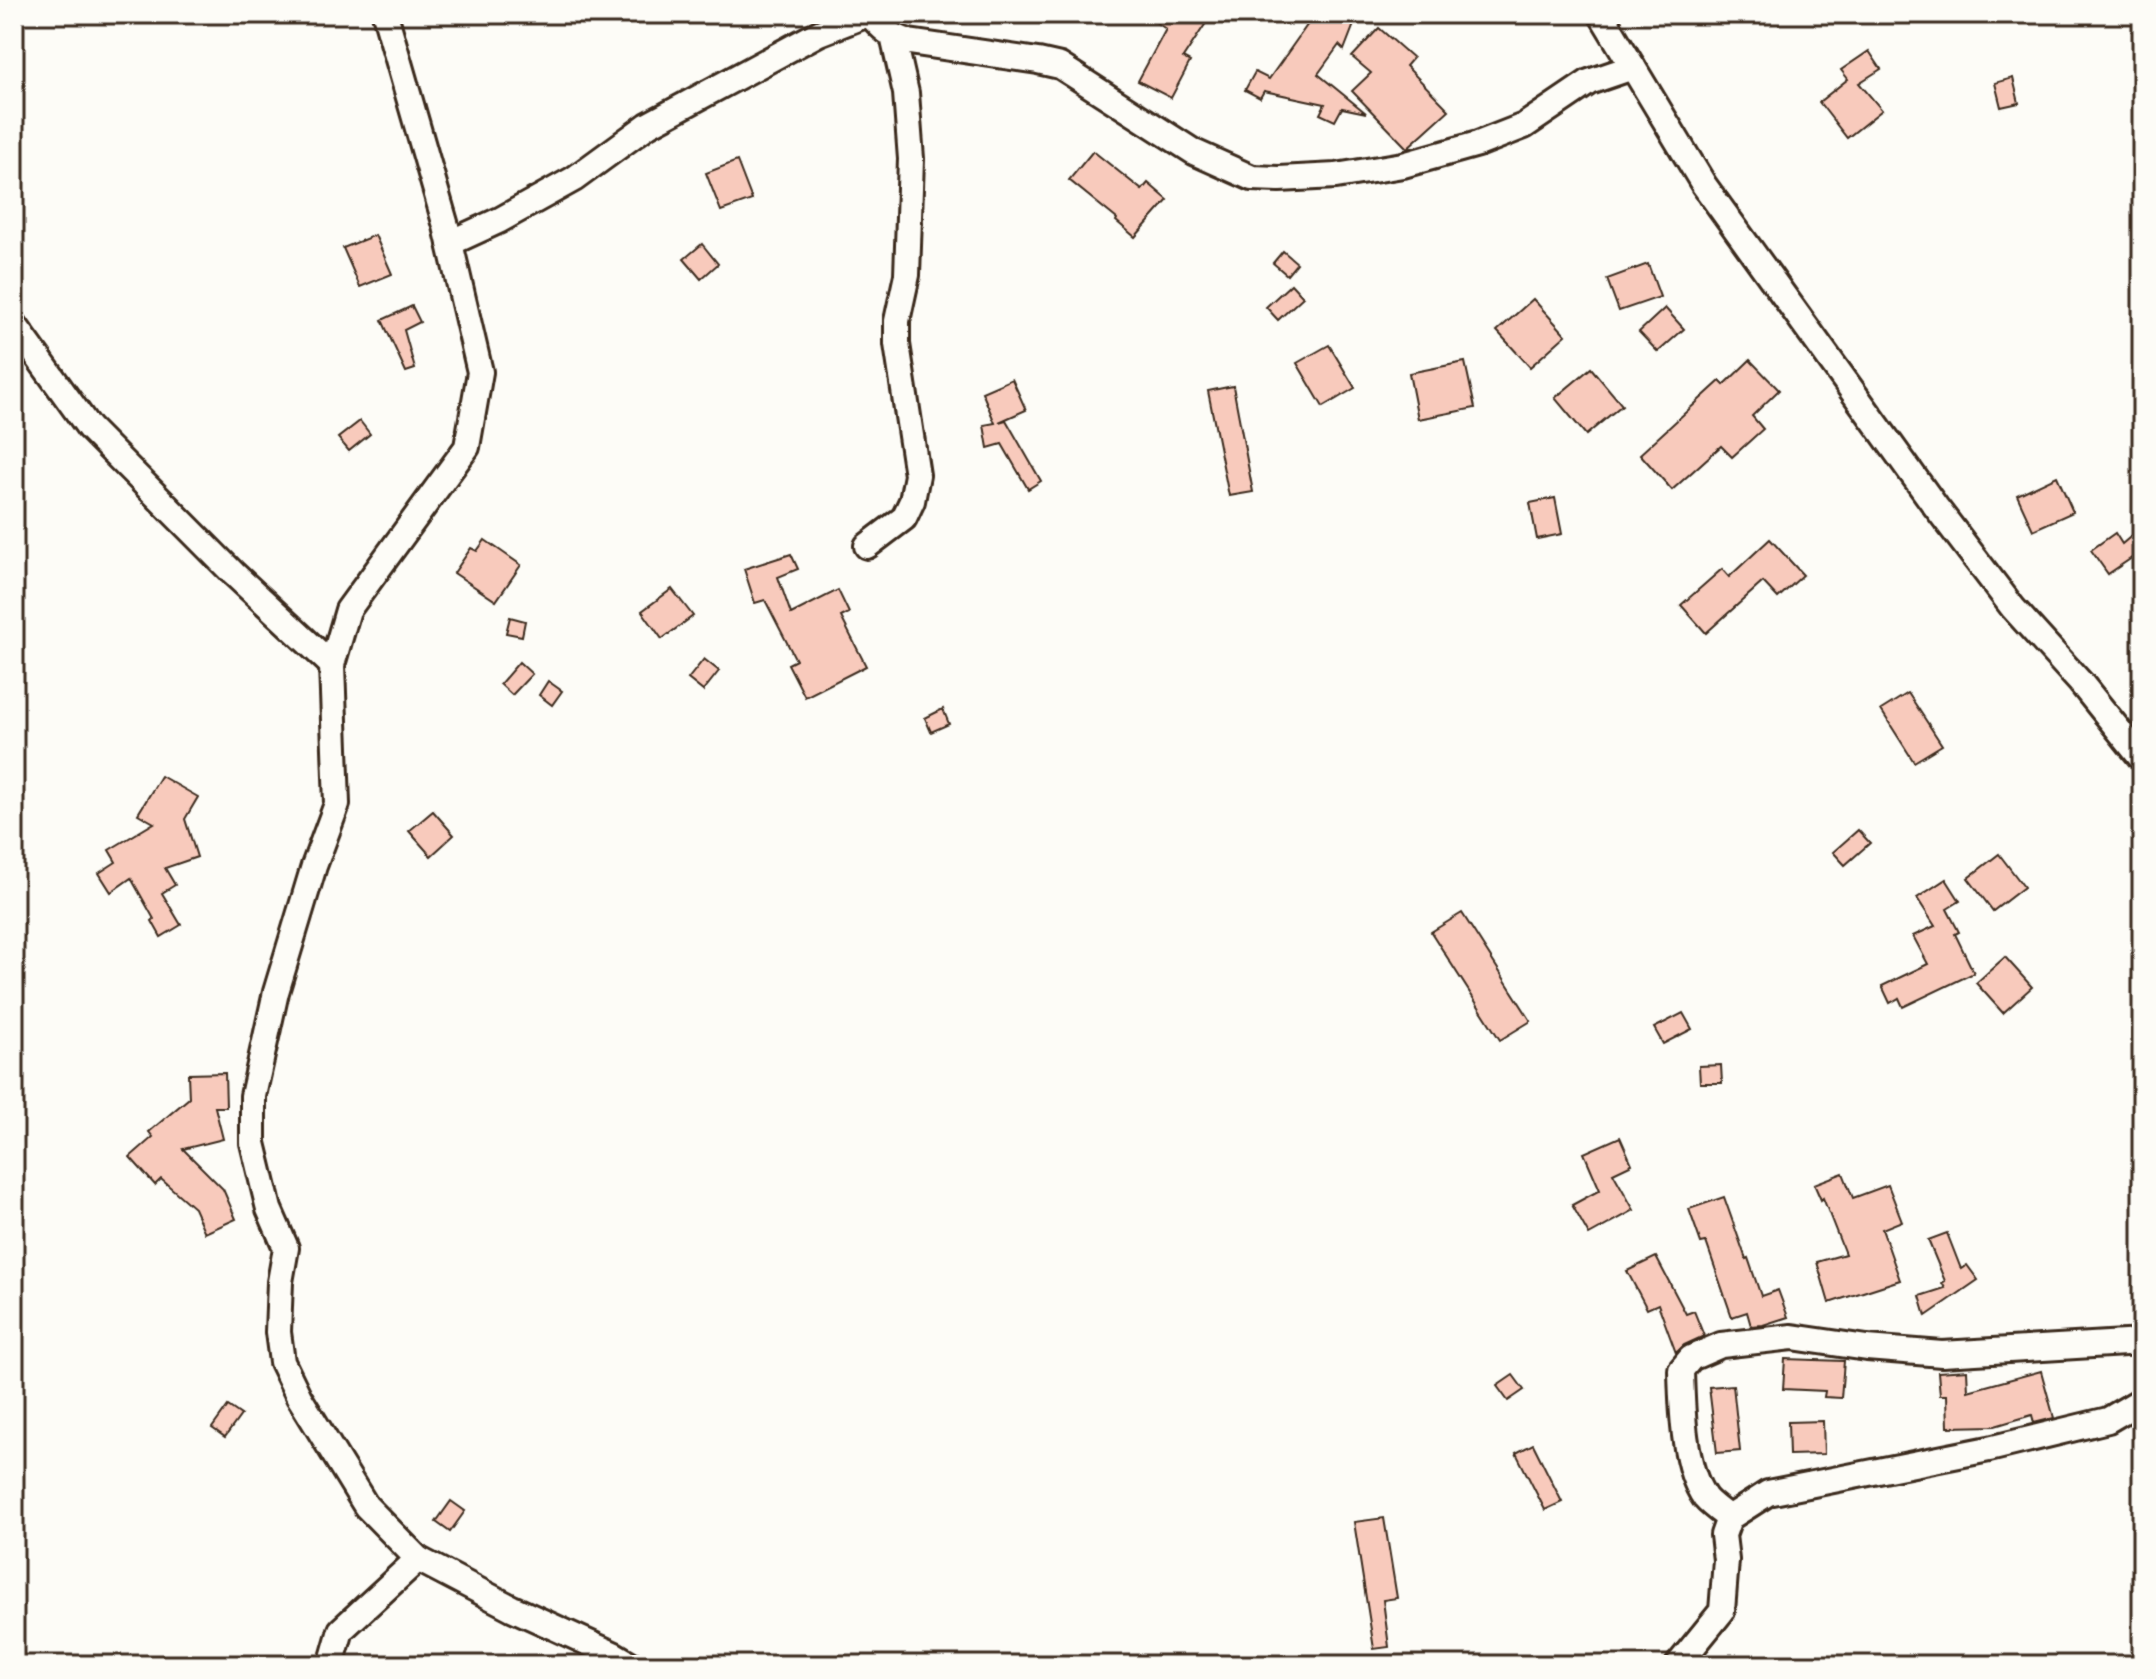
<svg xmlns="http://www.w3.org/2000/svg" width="2156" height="1679" font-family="Caveat,sans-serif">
<rect width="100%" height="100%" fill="#fdfcf7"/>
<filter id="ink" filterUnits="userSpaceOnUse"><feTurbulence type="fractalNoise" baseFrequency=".0125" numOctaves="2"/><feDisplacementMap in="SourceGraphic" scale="16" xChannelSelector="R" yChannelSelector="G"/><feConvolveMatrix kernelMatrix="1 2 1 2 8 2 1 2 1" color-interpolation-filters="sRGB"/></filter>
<g filter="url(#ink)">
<g fill="#f8cabc" stroke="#3b2a1e" stroke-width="2">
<polygon points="1143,14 1212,14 1183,58 1190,62 1171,98 1138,81 1166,29"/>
<polygon points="1315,14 1358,14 1344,50 1339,45 1318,74 1366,113 1342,108 1335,121 1320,114 1325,104 1264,91 1260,98 1245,90 1255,72 1269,79"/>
<polygon points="1379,28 1413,58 1406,66 1449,110 1407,148 1352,91 1371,73 1352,57"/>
<polygon points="1869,51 1881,69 1859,83 1882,110 1847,138 1819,102 1848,79 1841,70"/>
<polygon points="2013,78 2019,103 2001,107 1995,83"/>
<polygon points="1093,151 1142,190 1148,183 1168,200 1135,237 1116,221 1117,219 1069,180"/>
<polygon points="737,161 752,200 721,211 706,173"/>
<polygon points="375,235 392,274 360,287 343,248"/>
<polygon points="702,244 718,264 701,279 684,259"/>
<polygon points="1283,251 1297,263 1287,275 1273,263"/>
<polygon points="1648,264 1660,297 1619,311 1607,279"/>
<polygon points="1291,284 1303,297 1278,320 1266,307"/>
<polygon points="1533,299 1566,335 1530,367 1497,331"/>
<polygon points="412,306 420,322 404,330 415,369 406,372 382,320"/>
<polygon points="1665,308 1684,329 1658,352 1639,332"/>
<polygon points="1329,345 1355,388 1323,407 1297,363"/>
<polygon points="1750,360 1779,390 1752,416 1763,429 1732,457 1721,446 1672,490 1640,454 1720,381 1724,385"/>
<polygon points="1465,362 1475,408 1418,419 1409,373"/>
<polygon points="1591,368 1622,405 1586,435 1555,398"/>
<polygon points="1012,379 1026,410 999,422 1006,420 1041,481 1028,489 1002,444 988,448 984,425 995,423 982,392"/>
<polygon points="1233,386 1253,492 1229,496 1208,391"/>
<polygon points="360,421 370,434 349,451 338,438"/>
<polygon points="2057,476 2073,512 2033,530 2017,495"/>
<polygon points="1555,498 1562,534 1537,539 1530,503"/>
<polygon points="2142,527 2142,551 2108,574 2091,550 2115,533 2122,544"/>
<polygon points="1770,539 1803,575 1778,598 1763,582 1706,633 1681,605 1722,569 1729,577"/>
<polygon points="485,540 521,565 496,601 454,573 471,548 477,551"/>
<polygon points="791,554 798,569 778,577 791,614 838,590 849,613 841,617 866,666 805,697 788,664 796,660 765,600 755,603 744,569"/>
<polygon points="672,589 693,616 662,639 642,611"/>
<polygon points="510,617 525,621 522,636 506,633"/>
<polygon points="704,659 719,671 703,691 688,679"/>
<polygon points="519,662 532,674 512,695 500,684"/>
<polygon points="548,681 562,691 552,705 539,695"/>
<polygon points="1908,693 1942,745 1914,762 1881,710"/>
<polygon points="943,709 949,724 931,732 925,718"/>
<polygon points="161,776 198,797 185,819 197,857 165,868 175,885 162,893 181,925 161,937 152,921 154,919 131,878 111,892 99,873 116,862 109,850 154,823 138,814"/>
<polygon points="433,811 454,835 431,856 409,831"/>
<polygon points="1858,830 1870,843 1845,865 1833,852"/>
<polygon points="1999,854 2024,887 1993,911 1968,878"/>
<polygon points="1946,879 1960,901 1947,909 1959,932 1955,934 1974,973 1903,1007 1899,998 1890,1003 1882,986 1928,964 1913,936 1935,926 1917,898"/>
<polygon points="1462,913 1531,1021 1500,1040 1431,932"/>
<polygon points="2005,957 2032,987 2003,1013 1976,983"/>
<polygon points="1683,1013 1692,1029 1663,1044 1654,1028"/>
<polygon points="1721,1065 1722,1083 1700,1083 1699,1066"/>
<polygon points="225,1073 226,1107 215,1107 223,1139 183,1149 223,1189 236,1219 205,1233 194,1208 161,1179 155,1185 130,1157 153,1137 149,1132 189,1098 188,1074"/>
<polygon points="1620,1137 1632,1164 1613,1173 1634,1210 1589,1235 1572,1205 1600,1190 1584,1153"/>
<polygon points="1843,1173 1853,1198 1888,1185 1902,1221 1882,1229 1900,1280 1829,1303 1817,1262 1845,1254 1823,1198 1821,1200 1814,1184"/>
<polygon points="1724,1197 1746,1259 1748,1258 1761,1296 1778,1290 1788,1317 1763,1325 1751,1326 1747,1312 1732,1317 1706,1242 1701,1243 1689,1209"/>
<polygon points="1947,1233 1961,1269 1967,1265 1978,1280 1926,1316 1920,1296 1945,1288 1942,1283 1945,1281 1928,1240"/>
<polygon points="1656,1257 1686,1314 1694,1311 1704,1336 1684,1345 1676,1353 1658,1304 1647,1309 1627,1271"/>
<polygon points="1785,1359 1844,1361 1841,1398 1824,1397 1825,1391 1783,1389"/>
<polygon points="1967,1370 1968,1391 2041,1371 2054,1418 2034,1423 2032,1415 1995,1426 1948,1427 1947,1395 1940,1395 1938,1372"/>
<polygon points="1513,1375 1524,1390 1508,1401 1497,1386"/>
<polygon points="1733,1385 1740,1451 1717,1453 1709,1387"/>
<polygon points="228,1406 241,1415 225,1437 212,1428"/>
<polygon points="1823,1421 1824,1454 1789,1455 1788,1422"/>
<polygon points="1533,1444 1562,1502 1545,1510 1516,1453"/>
<polygon points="451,1501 465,1511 450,1532 436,1522"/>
<polygon points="1384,1518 1397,1598 1383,1600 1389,1647 1374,1649 1354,1522"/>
</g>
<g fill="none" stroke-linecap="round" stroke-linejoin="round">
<defs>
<g id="minor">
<polyline points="385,14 446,226 480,372 467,447 348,610 332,665 337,804 314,866 276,992 253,1096 253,1143 269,1209 286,1248 280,1282 278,1332 282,1362 299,1397 366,1506 418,1559 512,1608 615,1655 632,1665"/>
<path d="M870,14C881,29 891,36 909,42L1038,61L1060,66L1194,152L1252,178L1279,179L1336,176L1403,165L1478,144L1524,126L1589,82L1633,67"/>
<polyline points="1601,14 1704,185 1936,507 2013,608 2081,683 2142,759"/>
<polyline points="450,243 500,220 574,179 648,125 819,33 868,14"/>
<polyline points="14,324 89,428 234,574 332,665"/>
<polyline points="867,546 904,518 912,501 917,475 897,344 897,321 907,275 911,159 906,93 893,36"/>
<path d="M1729,1518C1721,1512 1711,1505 1705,1498C1683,1467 1682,1407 1681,1370L1691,1358L1721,1345L1792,1337L1867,1348L1942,1354L2142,1342"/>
<polyline points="331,1665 341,1630 418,1559"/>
<polyline points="1678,1665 1722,1611 1726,1560 1723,1535 1729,1518 1768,1493 1989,1449 2108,1420 2142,1400"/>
</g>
</defs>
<use href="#minor" stroke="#3b2a1e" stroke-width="30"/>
<use href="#minor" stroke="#fdfcf7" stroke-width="24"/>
</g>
</g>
<rect width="2156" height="1679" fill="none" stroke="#fdfcf7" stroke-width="48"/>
<rect x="24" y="24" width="2108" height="1631" fill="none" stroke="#3b2a1e" stroke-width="3" filter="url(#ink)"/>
</svg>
